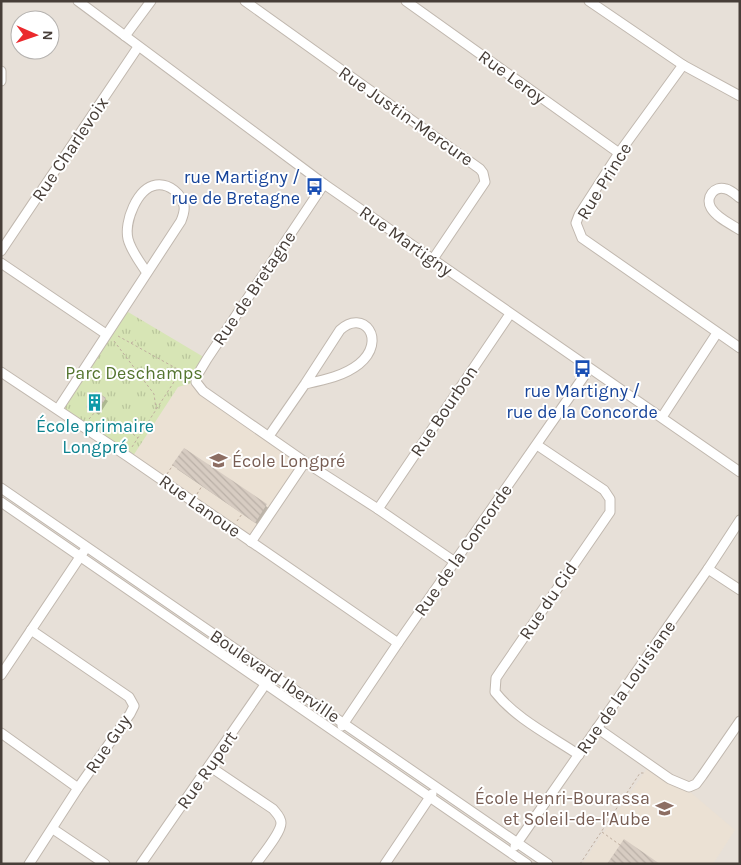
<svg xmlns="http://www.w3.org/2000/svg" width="741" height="865" font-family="Karla,sans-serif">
<defs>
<pattern id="park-tufts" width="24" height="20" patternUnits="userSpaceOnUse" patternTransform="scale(1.25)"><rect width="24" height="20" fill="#d7e5b5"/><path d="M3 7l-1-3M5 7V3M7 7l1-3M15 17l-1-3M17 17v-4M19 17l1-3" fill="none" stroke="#bac69c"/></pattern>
<pattern id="building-back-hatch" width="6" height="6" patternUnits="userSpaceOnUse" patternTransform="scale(1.25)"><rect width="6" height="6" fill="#d7ccc2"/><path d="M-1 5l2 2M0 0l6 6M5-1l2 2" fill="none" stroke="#bab0a7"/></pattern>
</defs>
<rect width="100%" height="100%" fill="#f3efe9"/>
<path fill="#e7e0d8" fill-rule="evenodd" d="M1,1H740V864H1ZM20,20H50V50H20Z"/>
<g fill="#ebe1d4">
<polygon points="196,382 305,462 251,542 131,459 178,387"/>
<polygon points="650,764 682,785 735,830 713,864 582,864"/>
</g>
<polygon fill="url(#park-tufts)" points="123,309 207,359 196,382 178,387 131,459 58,409"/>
<g fill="#0003">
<polygon points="105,399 108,401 99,415 90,409"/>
<polygon points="185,449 270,509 260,526 177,469"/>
</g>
<g fill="url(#building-back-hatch)">
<polygon points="96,391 106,398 96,413 86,407 90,400 88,399 92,392 94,394"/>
<polygon points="184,448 267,504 255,523 172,465"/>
<polygon points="624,839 660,864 607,864"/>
</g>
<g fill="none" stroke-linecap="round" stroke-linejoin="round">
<defs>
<g id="minor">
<polyline points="78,1 324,184 740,472"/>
<polyline points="245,1 480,169 483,173 485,182 433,259"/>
<polyline points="406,1 619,153"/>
<polyline points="589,1 683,65 740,96"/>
<polyline points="125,36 151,1"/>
<polyline points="683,65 619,153 579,215 576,223 582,238 740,348"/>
<polyline points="1,71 1,81"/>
<polyline points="324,184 207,359 198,374 196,382 203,391 305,462 378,509 455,562"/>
<path d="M740,198C736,195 731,190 726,189C714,185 705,198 711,208C717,218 731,224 740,230"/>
<polyline points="1,251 138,47"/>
<polyline points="1,263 106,334"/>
<polyline points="1,372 127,456 398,643"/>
<path d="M58,409L181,221C183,216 185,211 184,206C182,194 169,183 156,185C137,188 124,222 128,239C131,251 140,262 147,273"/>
<polyline points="662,417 717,333"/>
<path d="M269,436L305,384L340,330C363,308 388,340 359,364C344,376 324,380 305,384"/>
<path d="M537,445L604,490L610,499V512L502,669L496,678L495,692C516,719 551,736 579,755"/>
<polyline points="1,488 548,864"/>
<polyline points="1,502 527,864"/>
<polyline points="378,509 510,314"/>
<polyline points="251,542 305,462"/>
<polyline points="708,569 740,590"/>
<polyline points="1,675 84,551"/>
<polyline points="342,726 398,643 589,369"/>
<polyline points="597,728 670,779 689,787 696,784 702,776 740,721"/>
<polyline points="1,733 78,788"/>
<path d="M209,766L273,809C276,813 281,817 281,823C281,833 262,855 256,864"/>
<polyline points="53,829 105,864"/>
<polyline points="515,846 708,569 740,520"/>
<polyline points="29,864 78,788 130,714 134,706 129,697 31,630"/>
<polyline points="141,864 269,679"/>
<polyline points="385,864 432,794"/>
</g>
</defs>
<use href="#minor" stroke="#c1b8af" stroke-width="11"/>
<g stroke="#bfae9f" stroke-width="1" stroke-dasharray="2.5 2.5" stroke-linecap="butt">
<polyline points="118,336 181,371 132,447"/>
<polyline points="114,341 154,394 156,409"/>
<polyline points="131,343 136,340"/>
<polyline points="89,419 95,412"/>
<polyline points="133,434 138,438"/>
<polyline points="167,474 173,465"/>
<polyline points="197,494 202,486"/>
<polyline points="237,521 242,514"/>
<polyline points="602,832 620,845"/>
<polyline points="580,864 640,773 645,773"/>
</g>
<use href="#minor" stroke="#fff" stroke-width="9"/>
</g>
<defs>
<symbol id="bus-bare" viewBox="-9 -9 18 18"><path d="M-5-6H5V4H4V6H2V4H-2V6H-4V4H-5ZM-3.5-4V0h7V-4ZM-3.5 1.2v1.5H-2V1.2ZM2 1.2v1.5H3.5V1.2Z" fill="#1a4fb4" stroke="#fff" stroke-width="2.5" paint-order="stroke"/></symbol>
<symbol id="building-bare" viewBox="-9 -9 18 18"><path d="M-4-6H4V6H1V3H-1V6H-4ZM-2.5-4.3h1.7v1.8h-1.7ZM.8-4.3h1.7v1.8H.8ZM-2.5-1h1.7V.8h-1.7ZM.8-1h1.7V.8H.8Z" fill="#0f9aa8" stroke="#fff" stroke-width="2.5" paint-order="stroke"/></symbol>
<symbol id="school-bare" viewBox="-9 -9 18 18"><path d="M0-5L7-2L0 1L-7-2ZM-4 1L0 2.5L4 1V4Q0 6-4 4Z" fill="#8d6e63" stroke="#fff" stroke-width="2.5" paint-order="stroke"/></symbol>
</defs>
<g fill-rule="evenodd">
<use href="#bus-bare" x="302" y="174" width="25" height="25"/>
<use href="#bus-bare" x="570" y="356" width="25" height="25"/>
<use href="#building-bare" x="82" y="390" width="25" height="25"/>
<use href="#school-bare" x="206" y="448" width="25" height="25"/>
<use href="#school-bare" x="652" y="796" width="25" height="25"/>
</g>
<g text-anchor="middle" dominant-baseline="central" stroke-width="4" stroke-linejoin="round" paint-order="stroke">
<g font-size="18" fill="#473e38" stroke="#fff">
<text transform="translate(512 77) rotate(36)">Rue Leroy</text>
<text transform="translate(406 116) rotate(35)">Rue Justin-Mercure</text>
<text transform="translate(70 149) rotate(-56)">Rue Charlevoix</text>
<text transform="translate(604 181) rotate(-58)">Rue Prince</text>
<text transform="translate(406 241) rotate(35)">Rue Martigny</text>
<text transform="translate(254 288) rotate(-56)">Rue de Bretagne</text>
<text transform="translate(444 411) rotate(-56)">Rue Bourbon</text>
<text transform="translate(200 506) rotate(35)">Rue Lanoue</text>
<text transform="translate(463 550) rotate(-55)">Rue de la Concorde</text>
<text transform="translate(548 601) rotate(-56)">Rue du Cid</text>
<text transform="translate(275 676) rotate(34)">Boulevard Iberville</text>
<text transform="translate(626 687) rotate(-55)">Rue de la Louisiane</text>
<text transform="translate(108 744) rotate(-56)">Rue Guy</text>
<text transform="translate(207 770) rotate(-55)">Rue Rupert</text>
</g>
<g font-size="18" fill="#164399" stroke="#fff" text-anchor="end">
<text x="300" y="177">rue Martigny /<tspan x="300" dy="21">rue de Bretagne</tspan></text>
<text x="582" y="391" text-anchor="middle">rue Martigny /<tspan x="582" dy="21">rue de la Concorde</tspan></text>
</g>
<g font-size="18" fill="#55752f" stroke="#fff">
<text x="134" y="373">Parc Deschamps</text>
</g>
<g font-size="18" fill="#0d838f" stroke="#fff">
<text x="95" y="426">École primaire<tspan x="95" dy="21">Longpré</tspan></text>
</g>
<g font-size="18" fill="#785e54" stroke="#fff" text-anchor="start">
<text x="232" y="461">École Longpré</text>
<text x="650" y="798" text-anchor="end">École Henri-Bourassa<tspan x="650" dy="21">et Soleil-de-l'Aube</tspan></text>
</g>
</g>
<rect width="741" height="865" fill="none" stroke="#473e38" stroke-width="5"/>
<g transform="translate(35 35) rotate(92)"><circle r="24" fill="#ffffff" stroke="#b5b2af"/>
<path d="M0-4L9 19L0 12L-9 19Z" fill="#eb292d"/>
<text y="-8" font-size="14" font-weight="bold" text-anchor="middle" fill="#473e38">N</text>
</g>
</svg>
